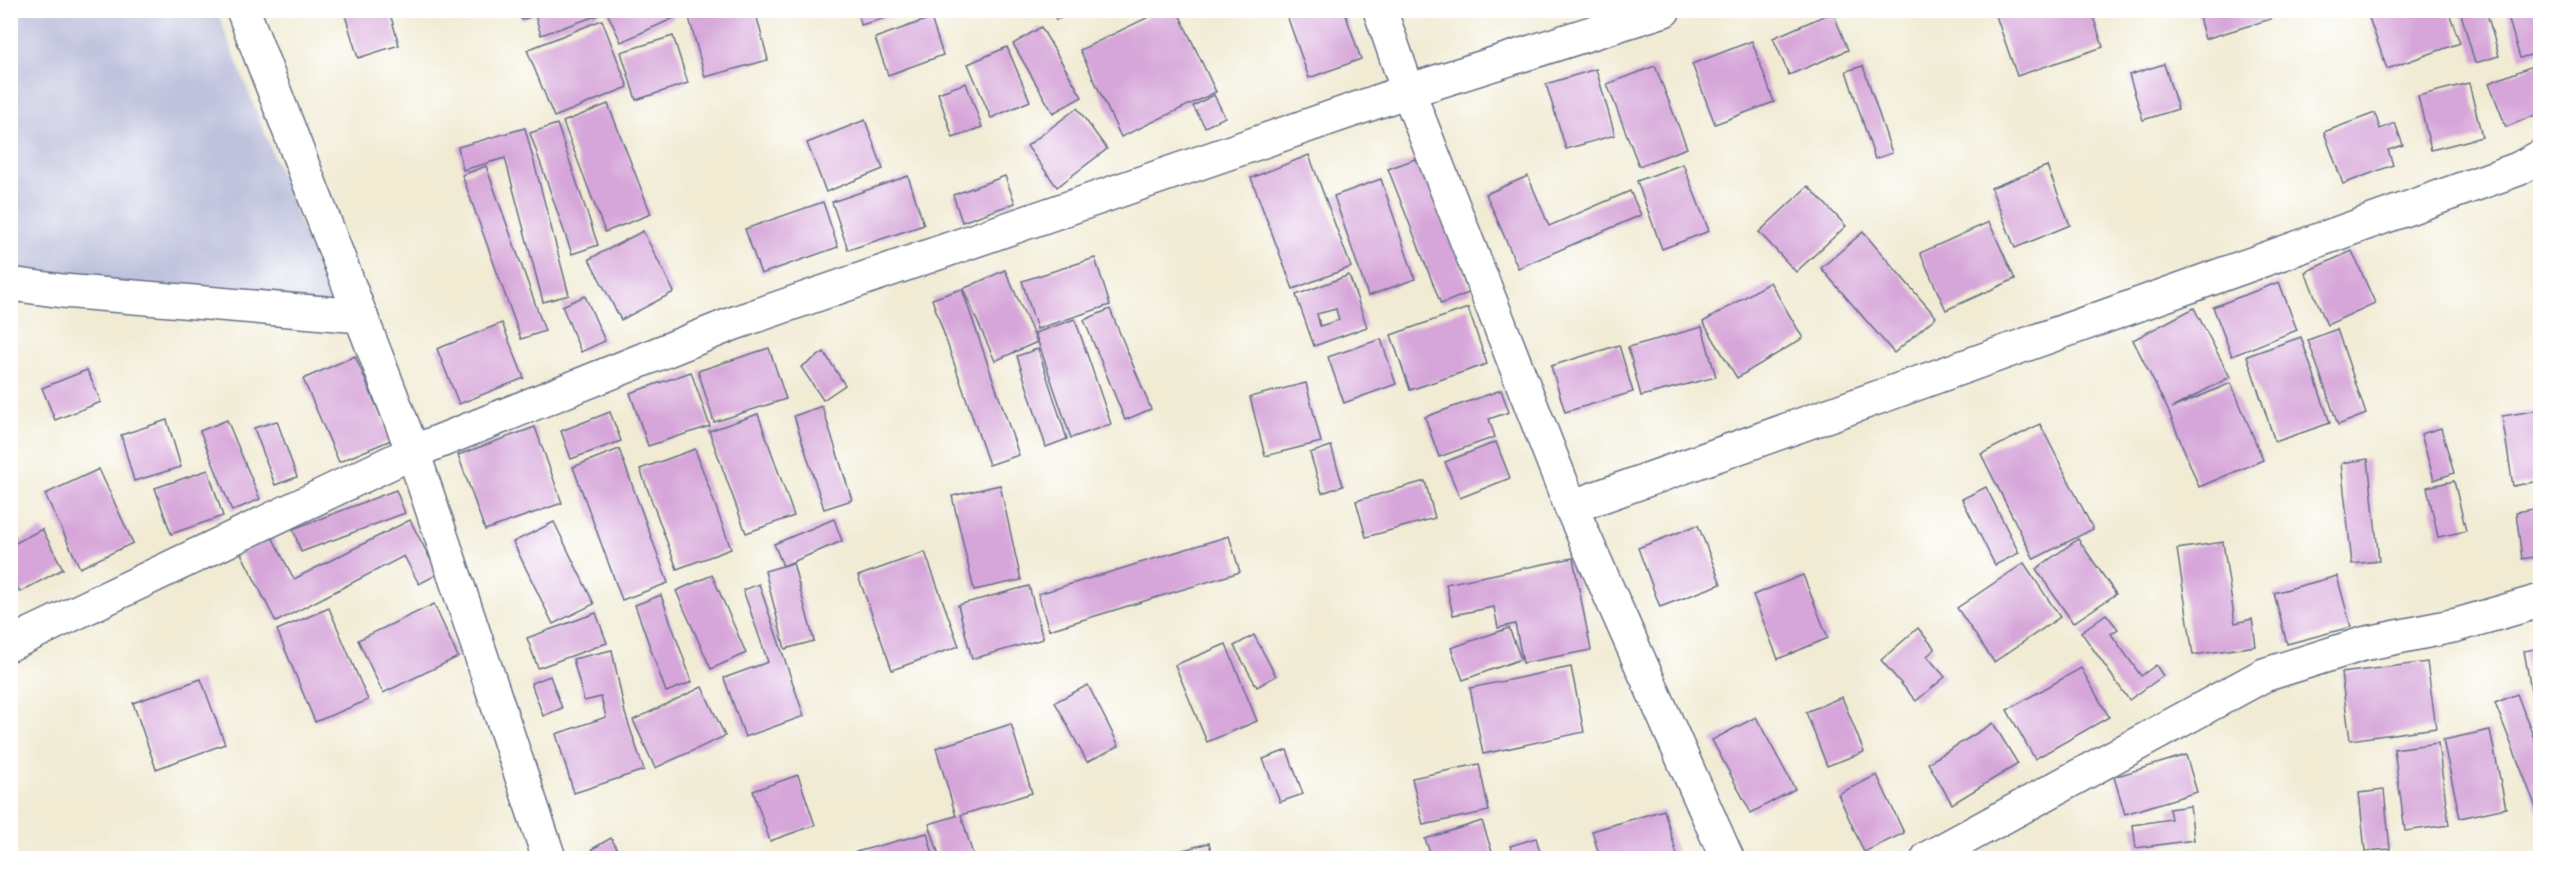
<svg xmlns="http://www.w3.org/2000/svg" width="2551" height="869" font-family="'Gochi Hand',sans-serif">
<rect width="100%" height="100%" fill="#fff"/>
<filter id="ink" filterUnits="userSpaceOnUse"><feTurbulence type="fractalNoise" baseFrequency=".0167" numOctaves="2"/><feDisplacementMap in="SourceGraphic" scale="12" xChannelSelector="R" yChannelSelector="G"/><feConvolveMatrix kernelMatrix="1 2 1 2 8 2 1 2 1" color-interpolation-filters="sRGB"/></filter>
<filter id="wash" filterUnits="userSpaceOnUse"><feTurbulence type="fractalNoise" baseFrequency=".008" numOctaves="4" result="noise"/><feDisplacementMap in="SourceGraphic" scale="24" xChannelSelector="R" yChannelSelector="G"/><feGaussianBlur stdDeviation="1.35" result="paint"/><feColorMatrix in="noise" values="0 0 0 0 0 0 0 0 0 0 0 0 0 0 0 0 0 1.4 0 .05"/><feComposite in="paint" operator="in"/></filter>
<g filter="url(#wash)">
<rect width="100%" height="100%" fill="#f1ebd4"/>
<polygon fill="#c0c2dd" points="10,11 217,11 339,323 11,297"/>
<g id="blocks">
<g fill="#d6a5d9" fill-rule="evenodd">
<polygon points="348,10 389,10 399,45 358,58 344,12"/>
<polygon points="518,10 598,10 599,15 541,35 535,15 522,20"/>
<polygon points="606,10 671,10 674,18 621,42"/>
<polygon points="687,10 755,10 768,60 705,77"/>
<polygon points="857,10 909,10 909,11 861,25"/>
<polygon points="1053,10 1080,10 1080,11 1056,20"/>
<polygon points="1163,10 1177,10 1216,92 1121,137 1080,50"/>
<polygon points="1285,10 1344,10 1361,59 1309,78"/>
<polygon points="1994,10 2091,10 2103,47 2017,76"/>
<polygon points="2197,10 2268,10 2271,19 2205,39"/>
<polygon points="2281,10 2309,10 2310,11 2284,19"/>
<polygon points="2370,10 2448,10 2460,43 2387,69 2367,12"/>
<polygon points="2460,10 2486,10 2499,56 2475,63"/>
<polygon points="2506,10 2540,10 2540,52 2520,58"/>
<polygon points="1833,12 1848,50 1789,75 1773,38"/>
<polygon points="931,18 943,55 888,75 875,38"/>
<polygon points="602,20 628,87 554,117 527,50"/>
<polygon points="1041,27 1082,97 1053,113 1013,44"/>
<polygon points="673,36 688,83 636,100 621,52"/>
<polygon points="1752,41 1774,102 1715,124 1692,64"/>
<polygon points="1007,47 1030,101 991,118 968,64"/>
<polygon points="2540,63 2540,113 2506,127 2489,83"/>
<polygon points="2164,64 2178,109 2143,120 2129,75"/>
<polygon points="1655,66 1687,148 1639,166 1607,84"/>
<polygon points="1863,66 1892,153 1875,159 1846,71"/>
<polygon points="1596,69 1615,135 1566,149 1546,84"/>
<polygon points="966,83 982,127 953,138 938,93"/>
<polygon points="2469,83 2482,137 2431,150 2418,96"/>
<polygon points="1214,95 1225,117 1205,127 1193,106"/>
<polygon points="608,104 651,214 605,232 563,122"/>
<polygon points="1077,108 1107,149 1057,187 1027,146"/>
<polygon points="2375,113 2380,129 2395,123 2403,145 2388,150 2393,165 2343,184 2324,132"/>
<polygon points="865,120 883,169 826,192 807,143"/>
<polygon points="557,124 598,245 572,254 530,133"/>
<polygon points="525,128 569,295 543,302 505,158 463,170 458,147"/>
<polygon points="1309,155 1351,267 1293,289 1251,178"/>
<polygon points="1418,158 1471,292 1441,304 1388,169"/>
<polygon points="1683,164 1709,231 1662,249 1637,181"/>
<polygon points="486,166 545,331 521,339 462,175"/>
<polygon points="2047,166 2070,225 2015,248 1991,188"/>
<polygon points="908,176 924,225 848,250 832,202"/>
<polygon points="1005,176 1015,203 962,222 953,195"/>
<polygon points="1528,176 1549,226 1630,191 1641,215 1518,268 1486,194"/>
<polygon points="1381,179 1415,279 1368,296 1334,196"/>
<polygon points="1808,186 1846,226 1796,272 1759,232"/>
<polygon points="823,202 838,247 761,274 745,229"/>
<polygon points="1989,222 2015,279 1946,310 1920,253"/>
<polygon points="643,231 674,292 621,320 589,259"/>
<polygon points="1863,232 1936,317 1894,353 1821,268"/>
<polygon points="2352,251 2375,303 2327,325 2305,272"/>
<polygon points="1095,258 1110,305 1037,329 1022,281"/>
<polygon points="1005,270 1037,342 995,361 963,289"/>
<path d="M1349,275L1367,327L1314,346L1296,295ZM1336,309L1339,320L1320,326L1317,314Z"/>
<polygon points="1770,282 1803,338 1737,378 1703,322"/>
<polygon points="2279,282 2297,330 2232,356 2213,307"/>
<polygon points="962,289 1019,455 989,465 932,299"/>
<polygon points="585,296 605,341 581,352 562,306"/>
<polygon points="1468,308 1487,364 1410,390 1391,335"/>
<polygon points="2194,308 2230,377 2172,408 2231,383 2263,460 2199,487 2168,410 2133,340"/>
<polygon points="1110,309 1151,409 1125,420 1084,320"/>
<polygon points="1075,319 1111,424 1071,438 1035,333"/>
<polygon points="502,323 524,378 459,404 437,349"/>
<polygon points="1702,327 1716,377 1641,396 1628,347"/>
<polygon points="2337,329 2366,414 2338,425 2308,340"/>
<polygon points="2301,337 2330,423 2275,442 2247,356"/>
<polygon points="1381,339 1396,384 1344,403 1328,357"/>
<polygon points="1619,345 1633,392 1565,412 1551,366"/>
<polygon points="769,348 786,399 714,422 698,371"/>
<polygon points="1038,349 1067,439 1046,447 1017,356"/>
<polygon points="824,352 845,385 823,400 801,367"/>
<polygon points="355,356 391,440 339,462 303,379"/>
<polygon points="87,370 101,402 55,420 42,388"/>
<polygon points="691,372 710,426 648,446 630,393"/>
<polygon points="1306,383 1321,442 1265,456 1250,397"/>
<polygon points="1501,390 1509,412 1489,419 1495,437 1439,457 1425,417"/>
<polygon points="822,406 852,500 824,509 794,416"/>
<polygon points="2540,410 2540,481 2513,486 2502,416"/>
<polygon points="610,412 621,441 571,459 561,431"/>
<polygon points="758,414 794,516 746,533 709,431"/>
<polygon points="167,420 181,467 134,481 121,435"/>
<polygon points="227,420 260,499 232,511 200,431"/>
<polygon points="277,421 297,477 275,485 254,428"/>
<polygon points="2040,424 2093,529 2034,559 1981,454"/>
<polygon points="535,427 562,503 485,530 458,455"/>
<polygon points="2441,428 2454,473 2434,480 2421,434"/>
<polygon points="1496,442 1510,478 1460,498 1445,462"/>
<polygon points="1331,446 1343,486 1322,493 1310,453"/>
<polygon points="619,449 668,583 622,600 573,467"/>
<polygon points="695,449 731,549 677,569 640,469"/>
<polygon points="2368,459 2379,561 2352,564 2341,463"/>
<polygon points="99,469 133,543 80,568 45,494"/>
<polygon points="208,470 223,516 171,534 155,488"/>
<polygon points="1425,481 1435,518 1366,537 1356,501"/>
<polygon points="2454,481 2466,531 2438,537 2427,487"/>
<polygon points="1000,485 1021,580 974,590 952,496"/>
<polygon points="1986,487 2019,553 1995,565 1962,499"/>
<polygon points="396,490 405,513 301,552 293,529"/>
<polygon points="2540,508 2540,556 2522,559 2516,512"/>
<polygon points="834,519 842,541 783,566 774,544"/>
<polygon points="410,520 438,574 419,584 404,556 276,622 241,553 272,537 294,579"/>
<polygon points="554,522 594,604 553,624 513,542"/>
<polygon points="1698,525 1721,584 1660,607 1638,548"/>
<polygon points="42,529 63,569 20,592 10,575 10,546"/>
<polygon points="1229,536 1240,572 1049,630 1038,594"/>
<polygon points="2078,539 2116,594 2073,623 2036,569"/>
<polygon points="2223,542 2235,623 2252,619 2256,646 2193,655 2177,549"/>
<polygon points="925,552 959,646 892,670 858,576"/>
<polygon points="1573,558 1591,650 1523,663 1515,624 1498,628 1494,607 1453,615 1446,584"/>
<polygon points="793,563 814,641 785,649 765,571"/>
<polygon points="2024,563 2060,617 1994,662 1957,608"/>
<polygon points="712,575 746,653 711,669 676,591"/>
<polygon points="1803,575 1828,638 1778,659 1753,595"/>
<polygon points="2337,576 2351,627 2287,644 2274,593"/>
<polygon points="759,584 804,716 745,737 724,678 768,662 743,590"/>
<polygon points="1029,586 1043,639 972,659 958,605"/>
<polygon points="661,595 692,682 666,692 635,605"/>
<polygon points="434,604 458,657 383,693 358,640"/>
<polygon points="329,608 368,700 315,722 277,630"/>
<polygon points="596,613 607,643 538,668 527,638"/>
<polygon points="2106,614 2118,629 2111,634 2141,676 2156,665 2163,676 2129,700 2081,632"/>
<polygon points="1509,628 1521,659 1463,680 1451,648"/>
<polygon points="1918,628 1935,649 1927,656 1945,677 1916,701 1881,660"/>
<polygon points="1254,635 1276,676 1257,687 1234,646"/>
<polygon points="1226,644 1257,721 1207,742 1175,665"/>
<polygon points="2540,648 2540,688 2531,690 2524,651"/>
<polygon points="612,650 625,713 644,770 574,793 556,734 606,717 601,697 584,701 573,659"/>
<polygon points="2427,662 2436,728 2350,740 2341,673"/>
<polygon points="1571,667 1584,732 1483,754 1470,688"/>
<polygon points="2081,668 2109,717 2035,759 2007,710"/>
<polygon points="550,676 562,708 543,716 531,683"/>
<polygon points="201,679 225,744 156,769 133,703"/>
<polygon points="1088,685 1119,746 1087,762 1055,702"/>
<polygon points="702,687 725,736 655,768 633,720"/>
<polygon points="2517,694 2540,754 2539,815 2495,703"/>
<polygon points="1842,697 1864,752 1827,766 1806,712"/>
<polygon points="1756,717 1795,789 1751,813 1712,740"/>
<polygon points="1993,723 2018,764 1952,804 1928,763"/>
<polygon points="1011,724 1032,793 961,815 974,858 940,858 929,824 956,816 936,748"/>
<polygon points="2490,730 2506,808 2460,818 2443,740"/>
<polygon points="2438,743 2449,825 2405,831 2394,749"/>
<polygon points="1287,750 1303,794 1280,802 1263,759"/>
<polygon points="2186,755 2197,792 2125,814 2114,777"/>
<polygon points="1479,764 1489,811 1423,825 1412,778"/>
<polygon points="798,775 815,825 770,841 753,791"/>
<polygon points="1877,775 1904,833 1864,852 1838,794"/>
<polygon points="2384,790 2390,849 2365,851 2359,793"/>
<polygon points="2190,806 2194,840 2136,848 2133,825 2171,819 2169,809"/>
<polygon points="1664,810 1678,858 1600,858 1592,831"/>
<polygon points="1482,821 1494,858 1432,858 1425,839"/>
<polygon points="927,833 934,858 854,858 852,853"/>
<polygon points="611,838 622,858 597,858 592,849"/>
<polygon points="1536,838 1542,858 1514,858 1510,846"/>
<polygon points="1209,843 1213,858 1153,858"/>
</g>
</g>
</g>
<g filter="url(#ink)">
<use href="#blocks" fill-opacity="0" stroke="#667187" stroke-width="1.5"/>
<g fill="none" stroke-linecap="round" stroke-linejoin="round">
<defs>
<g id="minor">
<polyline points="243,10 413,452 549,858"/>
<polyline points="1380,10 1408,91 1571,507 1727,858"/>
<polyline points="10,284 63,291 361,316"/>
<polyline points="1571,507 2518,169 2540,157"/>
<polyline points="10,644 413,452 732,324 1408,91 1664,10"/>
<polyline points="1928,858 2264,675 2363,644 2457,625 2540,601"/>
</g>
</defs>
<use href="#minor" stroke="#667187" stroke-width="36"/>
<use href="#minor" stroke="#fff" stroke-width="33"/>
</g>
</g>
<rect width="2551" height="869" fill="none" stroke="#fff" stroke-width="36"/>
</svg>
